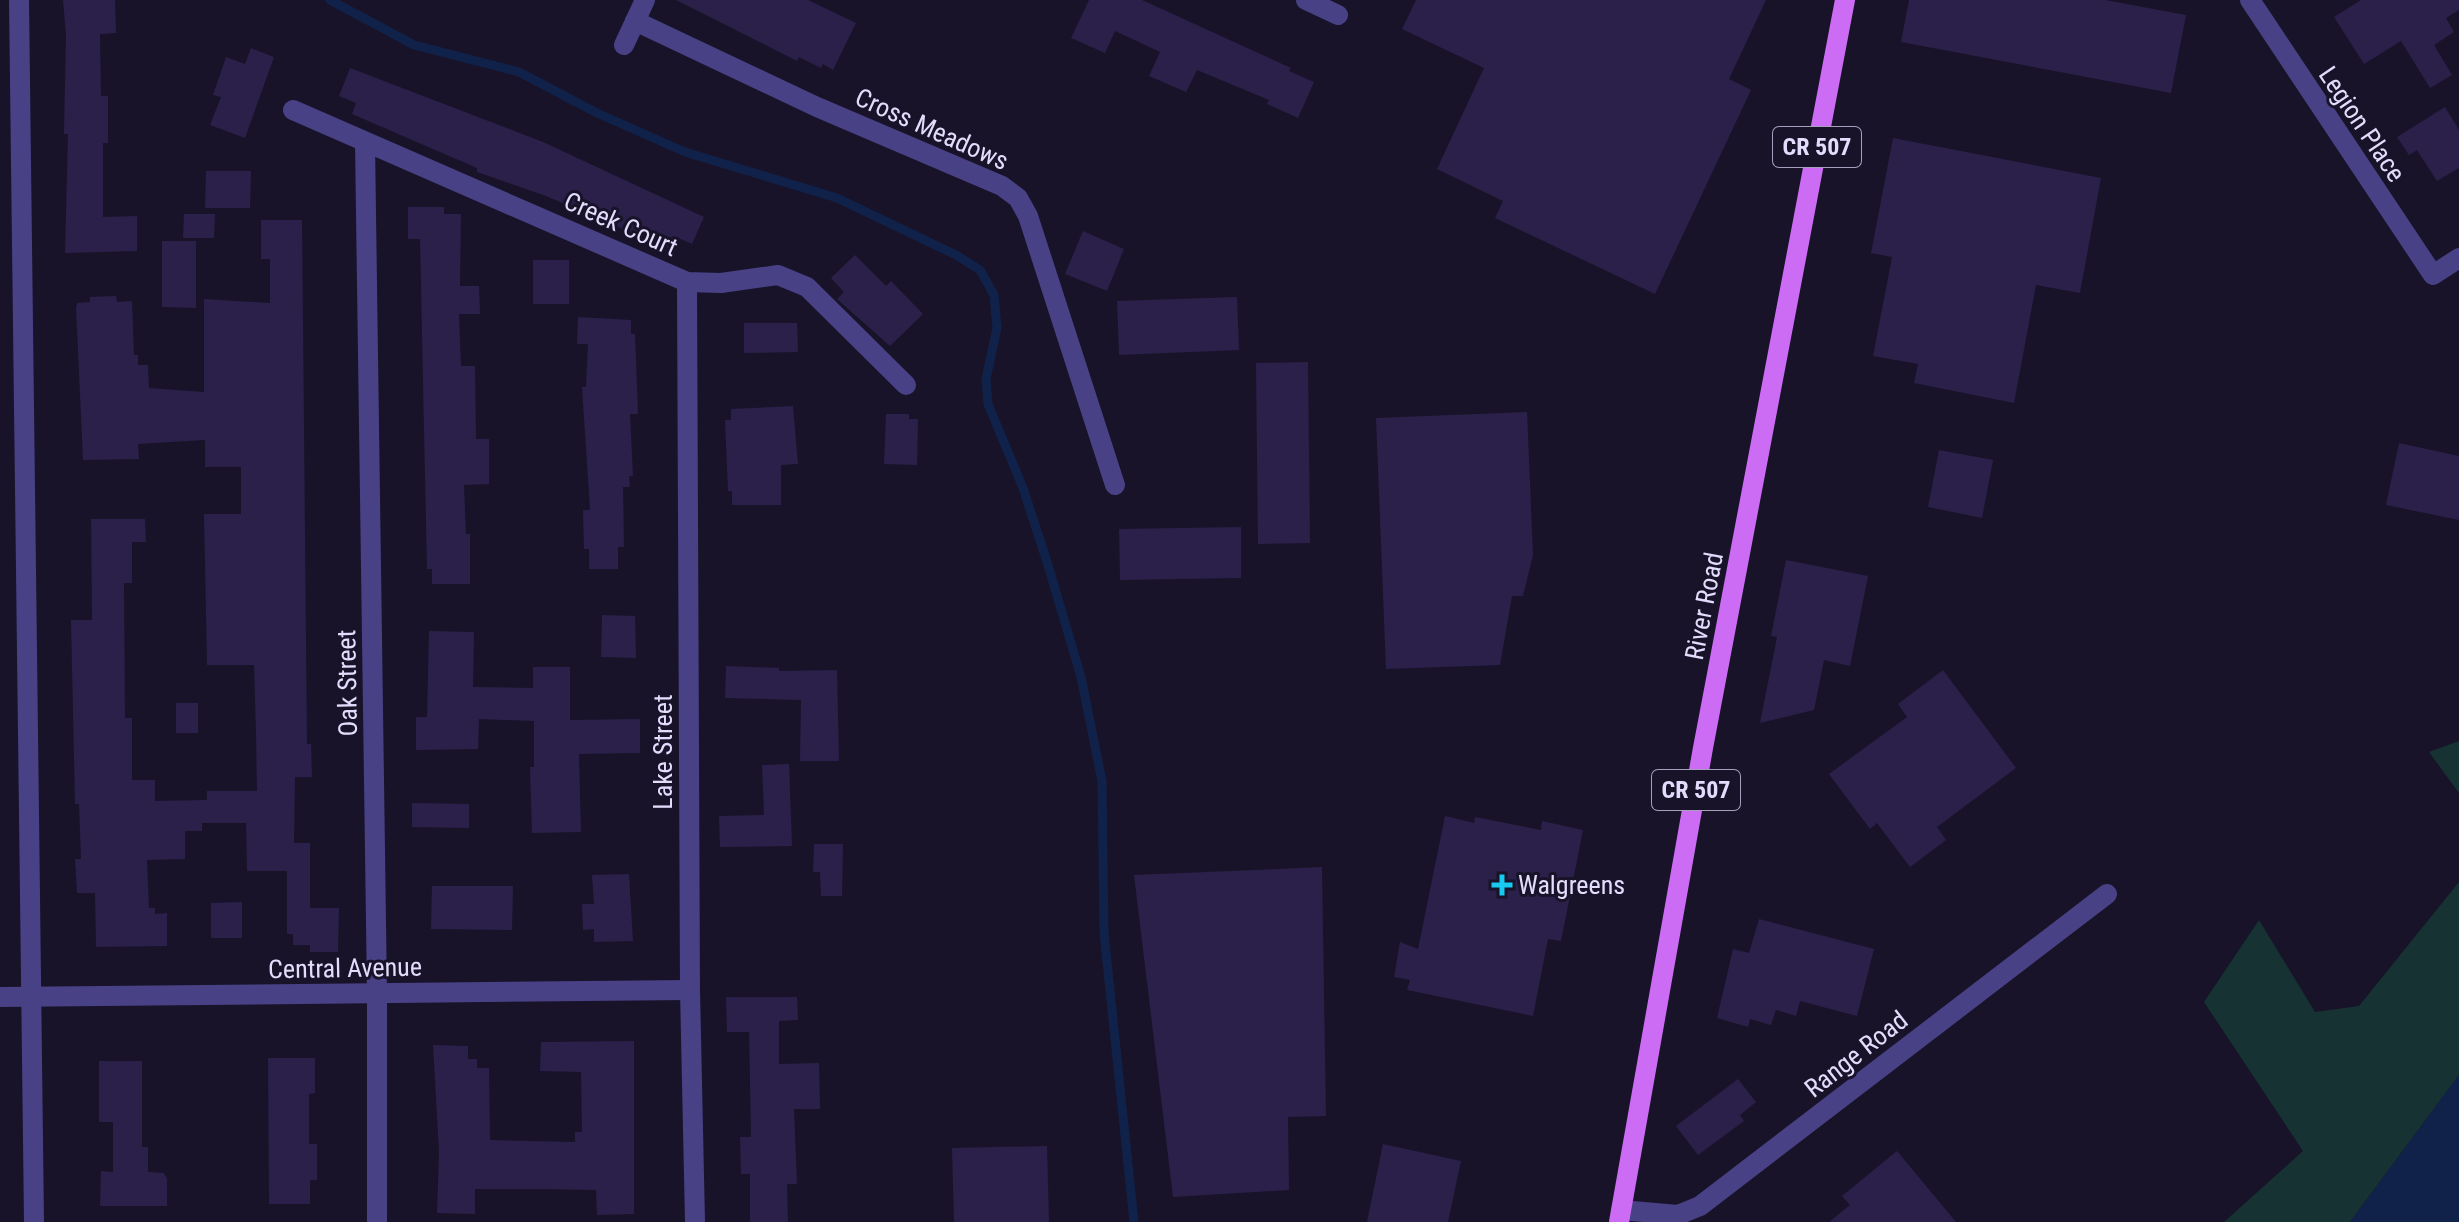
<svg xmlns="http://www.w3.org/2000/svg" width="2459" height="1222" font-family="'Roboto Condensed',sans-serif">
<rect width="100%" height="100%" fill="#181329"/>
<g fill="#163233">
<polygon points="2459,741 2459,793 2429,752"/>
<polygon points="2459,882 2459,1075 2350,1222 2224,1222 2303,1151 2204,1002 2259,920 2315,1012 2359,1006"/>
</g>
<polygon fill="#11224a" points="2459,1075 2459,1222 2350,1222"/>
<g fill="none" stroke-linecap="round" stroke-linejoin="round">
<polyline stroke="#11224a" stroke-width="9" points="330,0 414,45 519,72 597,113 685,152 837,198 956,255 980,270 994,295 997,328 986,379 988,404 1023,488 1048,565 1081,677 1102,781 1104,933 1134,1222"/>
</g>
<g fill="#2b2049">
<polygon points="63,0 115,0 116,33 100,34 101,96 108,96 108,143 103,143 103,217 137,216 137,251 65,253 68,134 64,134 66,35"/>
<polygon points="676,0 808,0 856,23 833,70 823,64 821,68 799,57 797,61"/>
<polygon points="1089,0 1142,0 1291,68 1289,71 1314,82 1298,118 1267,104 1269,100 1197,70 1186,92 1149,76 1160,52 1115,31 1105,53 1071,38"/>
<polygon points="1416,0 1766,0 1729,79 1751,90 1655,294 1495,218 1503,201 1437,169 1484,68 1402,29"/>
<polygon points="1909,0 2105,0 2186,15 2171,93 1901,42"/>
<polygon points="2361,0 2459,0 2459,10 2446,18 2454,32 2434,45 2452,75 2430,88 2401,41 2364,64 2334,17"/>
<polygon points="251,48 274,57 245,138 210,125 221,97 213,95 226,57 245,64"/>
<polygon points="350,68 543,142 704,217 692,244 676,237 670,249 546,196 477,172 477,168 352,114 356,103 339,96"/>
<polygon points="2445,107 2459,130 2459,168 2437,181 2417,150 2409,155 2397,137"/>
<polygon points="1893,138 2101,178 2080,293 2036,285 2014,403 1914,383 1918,364 1873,356 1892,257 1871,253"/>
<polygon points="206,171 251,171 250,208 205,208"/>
<polygon points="408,207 444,207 444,214 461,214 460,286 479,286 480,314 459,314 461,366 475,366 476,439 489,439 489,484 464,485 466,534 470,534 470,584 432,584 432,569 427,569 420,239 408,239"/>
<polygon points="184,214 215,214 214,238 183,238"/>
<polygon points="261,220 302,220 307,744 311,744 312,777 295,777 294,843 310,843 310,908 339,908 338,952 310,952 310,945 293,945 293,934 287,934 287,871 247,871 246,823 202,823 202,831 185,831 185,859 147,860 149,908 155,908 155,914 167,913 167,946 96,947 95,893 77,893 75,859 81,859 79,804 75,804 71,620 92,620 91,519 145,519 146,542 132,542 132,583 124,583 125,718 132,718 132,780 155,780 155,801 207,800 207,791 257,791 256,733 254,665 207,665 204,514 241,514 241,467 205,467 205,440 138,444 139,459 83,460 76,308 77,303 90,302 90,297 116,296 117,302 132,301 134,355 138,355 138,365 148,365 149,388 204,392 204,299 270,303 270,259 261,259"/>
<polygon points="1083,231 1124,249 1107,291 1065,274"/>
<polygon points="162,241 196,241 196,308 162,307"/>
<polygon points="855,255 886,286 891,281 923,314 890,346 837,299 844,292 831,278"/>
<rect x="533" y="260" width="36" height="44"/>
<polygon points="1237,297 1239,350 1119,355 1117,301"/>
<polygon points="578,317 631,320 631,334 635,334 638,414 630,414 633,476 629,476 630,487 623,487 624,547 618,547 618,569 589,569 589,549 584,549 583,510 590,510 582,387 586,387 588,344 577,344"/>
<polygon points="744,323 797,323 798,352 744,353"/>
<polygon points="1308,362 1310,543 1258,544 1256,363"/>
<polygon points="793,406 798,464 781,465 781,505 732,505 732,491 728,491 725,420 731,420 731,409"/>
<polygon points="1527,412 1533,555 1523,596 1512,596 1500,665 1386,669 1376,418"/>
<polygon points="886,414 909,414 909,419 918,419 917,465 884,464"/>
<polygon points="2399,443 2459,456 2459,520 2386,505"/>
<polygon points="1939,450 1993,460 1982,518 1928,507"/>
<polygon points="1241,527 1241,578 1120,580 1119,529"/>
<polygon points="1786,560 1868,576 1850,666 1824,660 1814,710 1760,723 1777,637 1771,636"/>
<polygon points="602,615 635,616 636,658 601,657"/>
<polygon points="429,631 474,632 473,687 533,688 533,667 570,667 570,720 640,719 640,753 579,754 581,832 532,833 530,767 534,767 534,721 479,719 478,749 416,750 416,717 427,717"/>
<polygon points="726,666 779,668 779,671 837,670 839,761 800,761 801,700 725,698"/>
<polygon points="1943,670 2016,768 1937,827 1946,840 1910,867 1877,823 1870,829 1829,774 1907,717 1898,704"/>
<rect x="176" y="703" width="22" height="30"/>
<polygon points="789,764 792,846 720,847 719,816 764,815 762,765"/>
<polygon points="412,803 469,804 469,828 412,827"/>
<polygon points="1445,816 1474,823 1475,817 1541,830 1542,821 1583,830 1561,941 1548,939 1533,1016 1407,990 1410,980 1394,977 1400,942 1418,949"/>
<polygon points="814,844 843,844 842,896 821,896 820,872 813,872"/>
<polygon points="1322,867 1326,1116 1288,1117 1289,1190 1173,1197 1134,875"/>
<polygon points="629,874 633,941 594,942 594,929 583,930 582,904 594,904 592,875"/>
<polygon points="432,886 513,886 512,930 431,929"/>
<polygon points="242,902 242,938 211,938 211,903"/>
<polygon points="1759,919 1874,949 1857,1016 1800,1001 1796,1016 1776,1010 1771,1025 1750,1019 1748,1027 1717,1018 1733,949 1749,953"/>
<polygon points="726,997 797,997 798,1020 779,1021 779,1064 819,1063 820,1109 794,1109 797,1184 787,1184 788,1222 750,1222 750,1174 741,1174 740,1137 751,1137 749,1032 727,1032"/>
<polygon points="634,1041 634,1214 597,1215 596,1190 542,1189 475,1189 475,1214 437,1213 439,1152 433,1045 468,1046 468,1059 477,1059 477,1068 489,1068 490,1140 575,1142 575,1132 582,1132 581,1072 540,1071 541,1042"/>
<polygon points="268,1058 315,1058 315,1093 309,1094 309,1144 317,1144 317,1180 310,1180 310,1204 269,1204"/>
<polygon points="99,1061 142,1061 142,1147 148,1147 148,1172 164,1173 167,1179 167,1206 100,1206 101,1171 113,1172 113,1122 99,1122"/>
<polygon points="1738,1079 1756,1102 1740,1115 1744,1121 1698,1155 1676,1126"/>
<polygon points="1383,1144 1461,1161 1448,1222 1367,1222"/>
<polygon points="1047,1146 1049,1222 954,1222 952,1148"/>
<polygon points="1897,1151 1956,1222 1829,1222 1850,1205 1842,1196"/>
</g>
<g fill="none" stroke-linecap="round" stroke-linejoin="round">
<g stroke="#484185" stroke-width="20">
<polyline points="19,0 34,1222"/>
<polyline points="1306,0 1338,15"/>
<polyline points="2250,0 2433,275 2459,258"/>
<polyline points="635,21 817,107 1002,186 1018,198 1028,216 1115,485"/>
<polyline points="624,45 645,0"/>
<polyline points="293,110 687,282 721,283 778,275 807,287 906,385"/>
<polyline points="365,142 377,993 377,1222"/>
<polyline points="687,282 690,990 695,1222"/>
<polyline points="0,997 690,990"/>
<polyline points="1621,1210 1678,1215 1700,1206 2107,894"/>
</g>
<polyline stroke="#cc6cf5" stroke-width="20" points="1619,1222 1703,748 1845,0"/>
</g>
<path fill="#16caf0" stroke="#181329" stroke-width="3" d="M1498 873h8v8h8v8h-8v8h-8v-8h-8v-8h8z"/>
<g text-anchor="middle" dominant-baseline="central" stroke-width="6" stroke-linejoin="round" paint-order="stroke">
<g fill="#181329" stroke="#a6a0bd" stroke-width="2">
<rect x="1773" y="127" width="88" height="40" rx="6"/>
<rect x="1652" y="770" width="88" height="40" rx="6"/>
</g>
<g font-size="24" font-weight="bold" fill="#e3ddfd">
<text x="1817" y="147">CR 507</text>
<text x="1696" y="790">CR 507</text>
</g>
<g font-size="26" fill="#e3ddfd" stroke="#181329">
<text transform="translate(2362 124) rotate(56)">Legion Place</text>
<text transform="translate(932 129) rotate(24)">Cross Meadows</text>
<text transform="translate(621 224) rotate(24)">Creek Court</text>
<text transform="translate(1704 606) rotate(-79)">River Road</text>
<text transform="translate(347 683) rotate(-91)">Oak Street</text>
<text transform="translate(663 752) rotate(-90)">Lake Street</text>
<text transform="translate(345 968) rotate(-1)">Central Avenue</text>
<text transform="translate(1856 1054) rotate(-38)">Range Road</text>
</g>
<g font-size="26" fill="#e3ddfd" stroke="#181329" text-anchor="start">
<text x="1518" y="885">Walgreens</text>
</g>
</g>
</svg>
